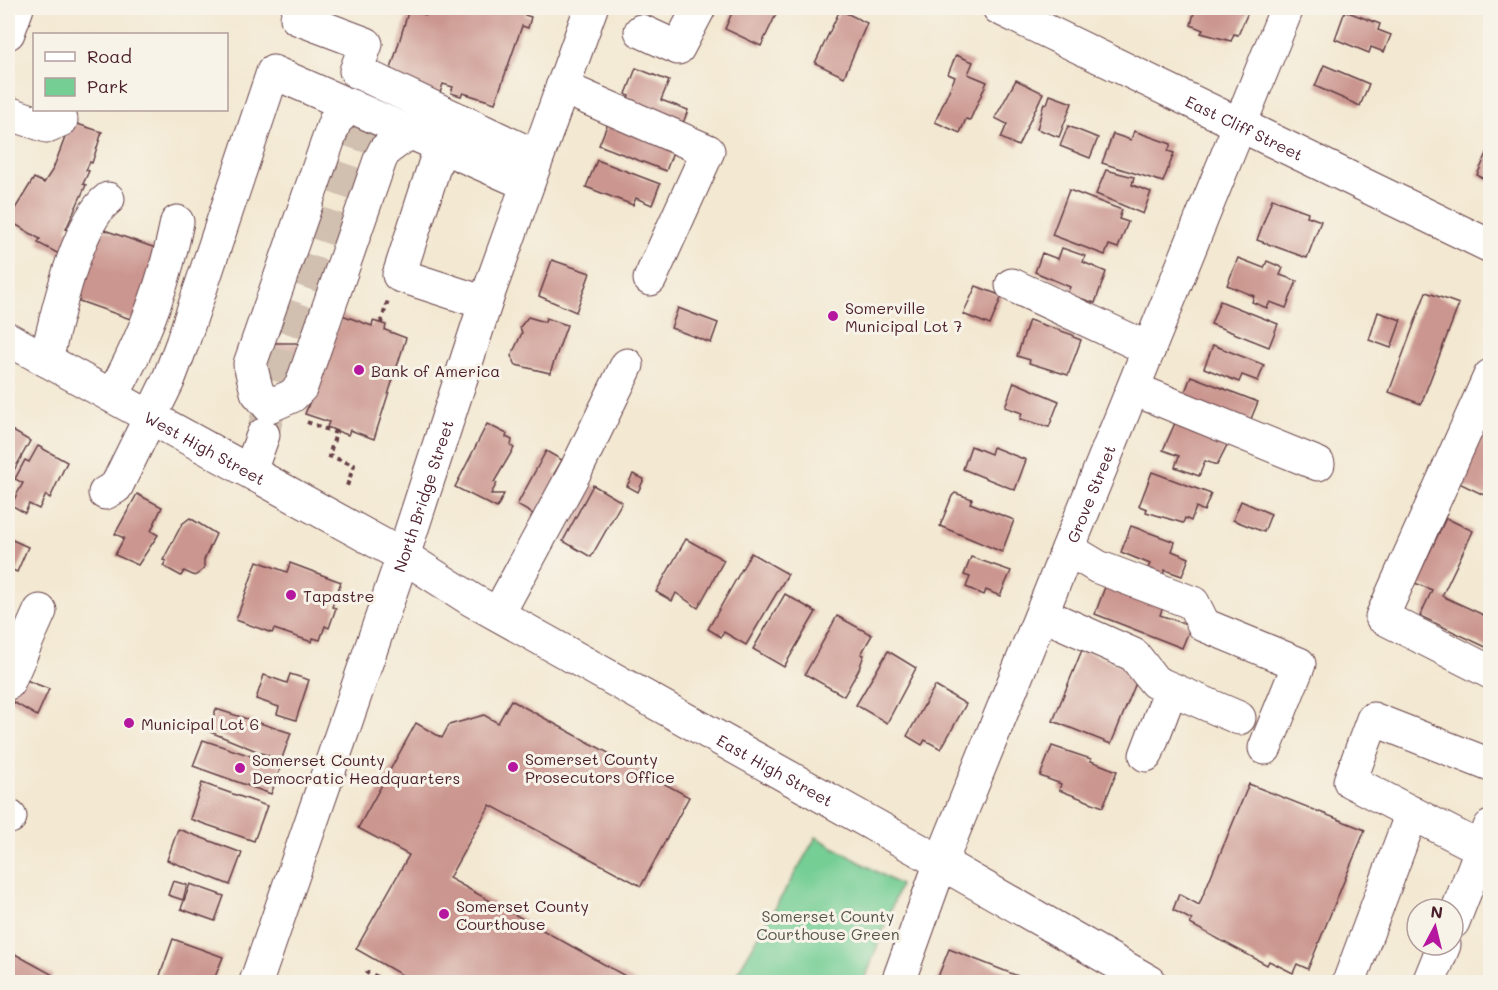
<svg xmlns="http://www.w3.org/2000/svg" width="1498" height="990" font-family="Mali,sans-serif">
<rect width="100%" height="100%" fill="#f7f3e8"/>
<filter id="ink" filterUnits="userSpaceOnUse"><feTurbulence type="fractalNoise" baseFrequency=".0167" numOctaves="2"/><feDisplacementMap in="SourceGraphic" scale="12" xChannelSelector="R" yChannelSelector="G"/><feConvolveMatrix kernelMatrix="1 2 1 2 8 2 1 2 1" color-interpolation-filters="sRGB"/></filter>
<filter id="wash" filterUnits="userSpaceOnUse"><feTurbulence type="fractalNoise" baseFrequency=".008" numOctaves="4" result="noise"/><feDisplacementMap in="SourceGraphic" scale="24" xChannelSelector="R" yChannelSelector="G"/><feGaussianBlur stdDeviation="1.35" result="paint"/><feColorMatrix in="noise" values="0 0 0 0 0 0 0 0 0 0 0 0 0 0 0 0 0 1.4 0 .05"/><feComposite in="paint" operator="in"/></filter>
<g filter="url(#wash)">
<rect width="100%" height="100%" fill="#f3e8d1"/>
<polygon fill="#75ce94" stroke="#607660" stroke-width="1.5" points="816,837 900,885 864,982 732,982"/>
<g id="blocks">
<g fill="#cb968f">
<polygon points="429,8 528,8 525,15 531,17 528,28 522,26 495,103 463,93 461,96 451,93 453,87 443,84 439,96 388,79 409,9 426,15"/>
<polygon points="734,8 779,8 761,46 725,29"/>
<polygon points="1195,8 1250,8 1238,35 1234,34 1231,41 1201,33 1203,30 1191,25"/>
<polygon points="840,10 867,23 844,77 815,63"/>
<polygon points="1345,11 1380,24 1378,30 1391,35 1384,52 1371,47 1369,53 1335,39"/>
<polygon points="956,55 973,62 968,74 987,82 970,120 966,119 960,133 935,122 955,77 948,74"/>
<polygon points="1324,65 1369,84 1360,106 1315,86"/>
<polygon points="636,68 669,81 661,100 688,110 679,134 623,112 629,96 626,94"/>
<polygon points="1016,80 1043,93 1018,146 1001,138 1007,124 995,118"/>
<polygon points="1050,95 1072,103 1059,137 1037,129 1044,103 1047,104"/>
<polygon points="610,118 676,144 666,171 599,145"/>
<polygon points="71,122 102,132 92,163 90,162 86,170 89,171 83,184 86,185 66,229 73,232 61,255 38,243 40,239 8,220 34,178 44,183 53,169"/>
<polygon points="1068,126 1098,138 1090,158 1060,146"/>
<polygon points="1134,131 1171,144 1168,151 1174,153 1163,182 1102,163 1113,134 1131,140"/>
<polygon points="1490,147 1490,182 1477,175"/>
<polygon points="597,160 660,184 652,205 636,198 633,205 586,187"/>
<polygon points="1106,170 1134,177 1132,185 1151,192 1143,214 1096,194"/>
<polygon points="1069,190 1122,210 1119,219 1128,222 1118,248 1109,245 1105,255 1052,235"/>
<polygon points="1272,199 1308,212 1307,216 1321,221 1307,258 1257,240"/>
<polygon points="93,226 164,251 139,322 68,297"/>
<polygon points="1062,248 1085,256 1083,262 1106,272 1095,303 1067,294 1070,287 1035,272 1042,253 1058,259"/>
<polygon points="1238,258 1264,268 1267,261 1283,268 1280,275 1297,281 1286,308 1270,302 1267,308 1252,302 1254,296 1227,285"/>
<polygon points="552,260 590,273 576,312 539,296"/>
<polygon points="976,286 1002,296 990,325 963,314"/>
<polygon points="1426,292 1459,304 1421,404 1389,392"/>
<polygon points="1220,301 1278,324 1269,347 1211,324"/>
<polygon points="678,308 718,323 711,343 671,328"/>
<polygon points="1378,312 1401,320 1391,348 1369,340"/>
<polygon points="342,315 372,326 373,321 386,325 385,330 406,338 374,439 350,430 348,435 337,431 327,427 329,422 305,414 316,385 285,373 257,374 267,343 296,343 327,354"/>
<polygon points="528,317 545,322 546,318 567,325 550,373 516,365 511,356 522,333 520,327"/>
<polygon points="1029,320 1073,335 1073,337 1081,340 1068,375 1029,363 1030,360 1017,356"/>
<polygon points="1213,345 1264,365 1258,381 1242,375 1239,382 1204,368"/>
<polygon points="1191,376 1258,402 1248,426 1182,400"/>
<polygon points="1014,382 1059,401 1049,427 1020,419 1022,413 1005,407"/>
<polygon points="1490,417 1490,488 1486,496 1459,483"/>
<polygon points="1176,421 1230,439 1217,465 1205,461 1199,476 1175,467 1179,456 1163,450"/>
<polygon points="487,424 507,434 506,437 512,440 511,446 514,448 494,482 497,483 491,494 504,494 497,508 455,487"/>
<polygon points="8,428 30,441 13,472 8,469"/>
<polygon points="38,446 67,462 50,498 46,495 39,509 29,504 25,513 11,505 23,483 15,479 25,460 29,462"/>
<polygon points="971,446 991,454 993,447 1026,460 1015,490 963,469"/>
<polygon points="546,451 562,460 554,474 563,479 538,521 531,517 533,514 517,505"/>
<polygon points="1152,472 1211,494 1204,511 1196,507 1191,521 1185,518 1183,523 1146,512 1147,509 1139,506"/>
<polygon points="633,474 644,479 638,492 627,486"/>
<polygon points="593,485 622,502 591,557 563,541"/>
<polygon points="955,493 972,499 970,503 1014,520 1002,552 940,526 952,496"/>
<polygon points="137,494 162,507 151,531 158,535 138,565 115,555 124,538 115,534"/>
<polygon points="1241,501 1271,514 1264,532 1233,520"/>
<polygon points="190,518 216,534 204,560 204,569 195,576 184,571 181,576 163,566 166,561 163,560 182,524"/>
<polygon points="1446,518 1473,531 1442,596 1490,618 1490,649 1420,616 1432,590 1415,583"/>
<polygon points="1131,526 1175,542 1172,551 1189,558 1182,576 1165,570 1163,574 1148,568 1150,564 1121,552"/>
<polygon points="8,538 28,547 17,572 8,568"/>
<polygon points="686,539 724,560 698,608 676,593 672,601 656,592"/>
<polygon points="751,553 788,574 746,645 724,632 721,637 708,629"/>
<polygon points="971,557 1011,571 1000,596 986,590 984,595 966,587 970,577 964,575"/>
<polygon points="257,561 287,572 290,563 341,582 332,607 336,608 329,628 325,626 320,640 313,638 312,642 274,629 272,633 236,620"/>
<polygon points="1109,576 1166,598 1160,615 1191,626 1182,648 1095,614"/>
<polygon points="785,594 816,612 784,667 753,649"/>
<polygon points="837,616 872,635 861,654 864,655 859,669 844,696 805,674"/>
<polygon points="1082,650 1140,673 1111,744 1053,721"/>
<polygon points="888,651 916,668 887,723 856,705"/>
<polygon points="8,673 49,689 37,716 8,699"/>
<polygon points="290,674 309,680 296,720 277,714 279,707 256,699 264,675 287,683"/>
<polygon points="935,686 966,704 941,749 925,740 922,745 907,736"/>
<polygon points="511,700 689,797 641,886 490,805 449,878 636,982 414,982 356,949 409,855 358,828 416,723 442,738 449,725 484,715 498,723"/>
<polygon points="216,709 291,733 281,761 208,731"/>
<polygon points="203,740 281,766 271,794 193,766"/>
<polygon points="1052,746 1091,759 1091,761 1117,771 1103,807 1059,790 1061,784 1040,776"/>
<polygon points="202,783 267,806 254,841 190,819"/>
<polygon points="1249,784 1365,830 1308,969 1297,964 1293,973 1269,961 1267,965 1190,924 1192,920 1173,910 1179,894 1199,905"/>
<polygon points="178,829 242,853 230,885 167,860"/>
<polygon points="173,881 187,885 183,900 168,895"/>
<polygon points="190,884 224,896 215,921 181,909"/>
<polygon points="173,939 223,957 213,982 158,981"/>
<polygon points="949,949 1023,978 1024,982 936,982"/>
<polygon points="13,953 53,975 49,982 8,982 8,964"/>
</g>
</g>
</g>
<g filter="url(#ink)">
<use href="#blocks" fill-opacity="0" stroke="#633d44" stroke-width="1.5"/>
<g fill="none" stroke-linecap="round" stroke-linejoin="round">
<polyline stroke="#d1c0b0" stroke-width="33" stroke-dasharray="33 16" stroke-linecap="butt" points="264,429 279,370 360,138 379,118"/>
<defs>
<g id="minor">
<polyline points="302,8 297,18 366,44 356,71 537,157"/>
<path id="s1" d="M999,8L1490,246"/>
<polyline points="641,31 678,48 699,8"/>
<polyline points="8,33 17,8"/>
<polyline points="562,87 708,151 650,279"/>
<polyline points="351,106 335,121 250,364 257,392 269,406 292,396 301,387 380,160 385,150 410,132"/>
<polyline points="8,113 47,126 61,120"/>
<polyline points="441,145 399,275 485,303"/>
<polyline points="1012,285 1149,349"/>
<path id="s2" d="M8,339L403,556L472,600L917,849L1150,982"/>
<path d="M46,360C56,320 76,223 108,199"/>
<polyline points="1490,376 1382,617 1490,672"/>
<polyline points="1134,389 1318,464"/>
<path d="M112,396C142,343 165,282 177,222"/>
<polyline points="250,471 263,435"/>
<polyline points="105,493 116,487 168,381 182,344 273,72 527,184"/>
<polyline points="1068,549 1098,567 1193,603 1204,625 1299,664 1265,748"/>
<polyline points="498,614 577,468 627,365"/>
<polyline points="1042,614 1134,655 1155,682 1239,718"/>
<polyline points="8,683 40,611"/>
<polyline points="1146,755 1171,689"/>
<polyline points="8,816 10,817"/>
<polyline points="1482,849 1350,781 1373,719 1490,765"/>
<polyline points="1453,922 1490,827"/>
<path id="s3" d="M256,982L403,556L490,289L591,8"/>
<path id="s4" d="M898,982L941,862L1287,8"/>
<polyline points="1349,982 1412,813"/>
<polyline points="1429,982 1444,945"/>
</g>
</defs>
<use href="#minor" stroke="#633d44" stroke-width="35"/>
<g stroke="#633d44" stroke-width="4" stroke-dasharray="4.5 4.5" stroke-linecap="butt">
<polyline points="381,323 388,300"/>
<polyline points="307,422 336,433 329,456 354,465 347,486"/>
<polyline points="361,982 368,972 387,982"/>
</g>
<use href="#minor" stroke="#fff" stroke-width="33"/>
</g>
</g>
<g fill="#b5179e" stroke="#f7f3e8" stroke-width="2">
<circle cx="833" cy="316" r="6"/>
<circle cx="359" cy="370" r="6"/>
<circle cx="291" cy="595" r="6"/>
<circle cx="129" cy="723" r="6"/>
<circle cx="513" cy="767" r="6"/>
<circle cx="240" cy="768" r="6"/>
<circle cx="444" cy="914" r="6"/>
</g>
<g text-anchor="middle" dominant-baseline="central" stroke-width="6" stroke-linejoin="round" paint-order="stroke">
<g font-size="16" fill="#4a1f2b" stroke="#f7f3e8">
<text stroke="none"><textPath href="#s1" startOffset="273">East Cliff Street</textPath></text>
<text stroke="none"><textPath href="#s2" startOffset="225">West High Street</textPath></text>
<text stroke="none"><textPath href="#s4" startOffset="525">Grove Street</textPath></text>
<text stroke="none"><textPath href="#s3" startOffset="514">North Bridge Street</textPath></text>
<text stroke="none"><textPath href="#s2" startOffset="880">East High Street</textPath></text>
</g>
<g font-size="16" fill="#4a1f2b" stroke="#f7f3e8" text-anchor="start">
<text x="845" y="307">Somerville<tspan x="845" dy="18">Municipal Lot 7</tspan></text>
<text x="371" y="370">Bank of America</text>
<text x="303" y="595">Tapastre</text>
<text x="141" y="723">Municipal Lot 6</text>
<text x="525" y="758">Somerset County<tspan x="525" dy="18">Prosecutors Office</tspan></text>
<text x="252" y="759">Somerset County<tspan x="252" dy="18">Democratic Headquarters</tspan></text>
<text x="456" y="905">Somerset County<tspan x="456" dy="18">Courthouse</tspan></text>
</g>
<g font-size="16" fill="#57544a" stroke="#f7f3e8">
<text x="828" y="915">Somerset County<tspan x="828" dy="18">Courthouse Green</tspan></text>
</g>
</g>
<rect width="1498" height="990" fill="none" stroke="#f7f3e8" stroke-width="30"/>
<rect x="33" y="33" width="195" height="78" fill="#f7f3e8" stroke="#b29e9c" stroke-width="1.5"/>
<rect x="45" y="52" width="30" height="9" fill="#ffffff" stroke="#b29e9c" stroke-width="1.5"/>
<text x="87" y="63" font-size="18" fill="#4a1f2b">Road</text>
<rect x="45" y="78" width="30" height="18" fill="#75ce94" stroke="#b29e9c" stroke-width="1.5"/>
<text x="87" y="93" font-size="18" fill="#4a1f2b">Park</text>
<g transform="translate(1435 927) rotate(7)"><circle r="28" fill="#f7f3e8" stroke="#b29e9c" stroke-width="1.5"/>
<path d="M0-4.5L10 22L0 15L-10 22Z" fill="#b5179e"/>
<text y="-9" font-size="16" font-weight="bold" text-anchor="middle" fill="#4a1f2b">N</text>
</g>
</svg>
